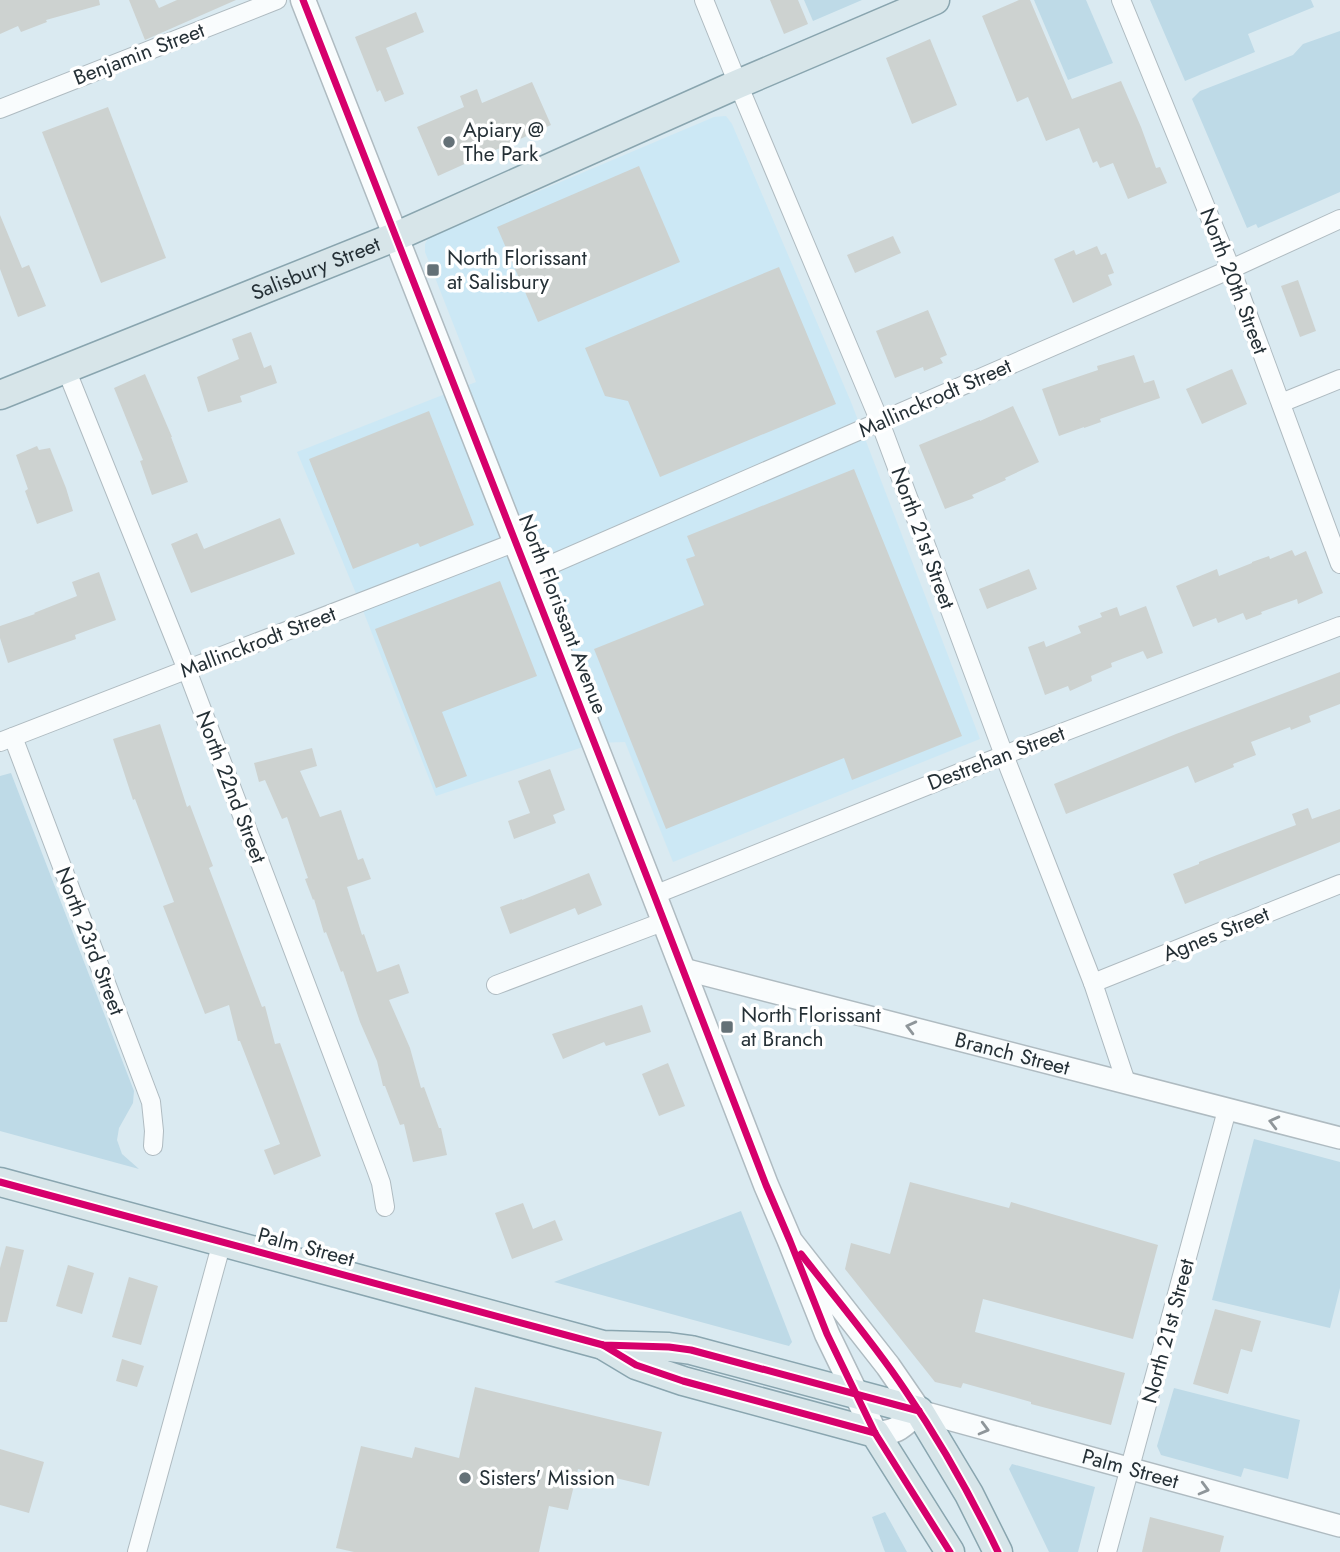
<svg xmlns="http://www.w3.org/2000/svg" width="1340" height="1552" font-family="Jost,sans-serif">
<rect width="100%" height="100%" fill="#daeaf1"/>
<polygon fill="#cce8f5" points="726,116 732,124 851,402 980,739 673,862 625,742 595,743 436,796 360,603 297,452 476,382 425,252 425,244 428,238 714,117"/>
<g fill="#bedae7">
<polygon points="804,0 862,0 813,21"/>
<polygon points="1034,0 1086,0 1113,63 1068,80"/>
<polygon points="1150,0 1311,0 1314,7 1248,34 1255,52 1185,81"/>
<polygon points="1340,31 1340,192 1258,228 1256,224 1247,228 1192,99 1200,91 1293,55 1303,44"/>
<polygon points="11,773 134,1091 133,1103 119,1128 117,1140 122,1154 139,1169 0,1131 0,776"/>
<polygon points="1254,1139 1340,1162 1340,1288 1330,1328 1212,1300"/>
<polygon points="741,1211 792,1342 789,1346 554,1282"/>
<polygon points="1174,1388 1300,1420 1288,1479 1244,1468 1241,1477 1161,1455 1157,1446"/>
<polygon points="1012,1464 1095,1487 1078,1552 1049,1552 1009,1469"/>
<polygon points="885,1512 907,1552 885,1552 872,1517"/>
</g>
<g fill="#cdd2d0">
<polygon points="0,0 99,0 100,5 46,20 47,22 21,32 18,26 0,34"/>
<polygon points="129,0 155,0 159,8 177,0 236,0 145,40"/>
<polygon points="770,0 798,0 808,24 784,34"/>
<polygon points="1019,0 1030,0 1072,99 1121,81 1141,127 1156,168 1160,167 1167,183 1128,199 1113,163 1100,168 1097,161 1093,163 1079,128 1046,141 1028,97 1017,102 982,16"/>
<polygon points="416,12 424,32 386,48 404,94 385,102 380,90 377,92 355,37"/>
<polygon points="930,39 957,105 912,124 886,58"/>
<polygon points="532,82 551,125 438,176 417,127 464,107 460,96 477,89 482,103"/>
<polygon points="108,107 166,258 101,283 42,132"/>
<polygon points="639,166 680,262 538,322 497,227"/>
<polygon points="0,215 22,268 29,265 46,306 18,317 0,269"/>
<polygon points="893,236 901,253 855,273 847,255"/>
<polygon points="1097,246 1101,255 1106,253 1114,273 1108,275 1112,285 1073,303 1054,259 1074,250 1076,255"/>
<polygon points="779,267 836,404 660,477 628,401 605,396 585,348"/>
<polygon points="1298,280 1316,331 1300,337 1281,286"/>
<polygon points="928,310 947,355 940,358 943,363 924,371 923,367 895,378 876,331"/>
<polygon points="251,332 264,368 271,365 277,383 240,396 242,402 208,412 197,377 239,359 232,339"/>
<polygon points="1134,355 1144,383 1154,380 1160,398 1100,419 1101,422 1084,428 1084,427 1059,436 1042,389 1098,370 1097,366"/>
<polygon points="1232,369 1247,404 1202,424 1186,389"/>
<polygon points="145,374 172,437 171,437 188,482 152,495 140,461 143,460 114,388"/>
<polygon points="1013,406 1039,462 1005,478 1006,480 972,495 974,498 945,509 919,445 980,420 980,421"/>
<polygon points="429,411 474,525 420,547 418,543 353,569 309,459"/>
<polygon points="37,446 39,450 50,448 66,488 73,511 37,524 25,491 28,489 16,455"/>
<polygon points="854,469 962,736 852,780 844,758 666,829 594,649 704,605 686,559 695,556 687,536"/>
<polygon points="280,518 295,554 191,593 171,544 197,533 204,549"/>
<polygon points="1292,550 1295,556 1306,551 1323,593 1298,604 1297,599 1261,612 1262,614 1246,620 1243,613 1218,623 1216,618 1193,627 1176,586 1217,569 1219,576 1252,563 1252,562 1269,556 1270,559"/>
<polygon points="1029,569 1037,589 987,609 979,589"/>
<polygon points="99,572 116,620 75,635 76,639 8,663 0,638 0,626 35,614 34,613 77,596 72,582"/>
<polygon points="500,581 537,676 442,712 467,776 436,788 375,629"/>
<polygon points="1146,606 1163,653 1147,659 1143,651 1111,663 1112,667 1091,676 1092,681 1070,691 1068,686 1045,695 1028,647 1044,641 1046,647 1081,633 1078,626 1102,617 1100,613 1117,607 1120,616"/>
<polygon points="1340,672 1340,704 1309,716 1311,722 1291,730 1290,727 1251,742 1256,755 1233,764 1234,767 1195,783 1188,766 1066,814 1054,784 1176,734"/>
<polygon points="160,724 187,807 190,805 213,866 209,868 262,1007 265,1006 275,1044 280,1043 321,1156 274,1175 264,1150 280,1144 240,1041 238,1041 229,1005 205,1014 163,906 174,902 135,799 133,800 113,739"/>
<polygon points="312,748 317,766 300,771 320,817 341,810 358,860 363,858 371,879 347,887 362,935 364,934 377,972 399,964 409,993 389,1000 410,1048 421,1088 424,1087 439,1128 441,1128 447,1155 413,1162 404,1124 400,1125 385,1086 383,1086 377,1061 360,1022 343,971 341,972 326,932 324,933 314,899 313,900 305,879 308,878 287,817 282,819 265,780 259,782 254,763"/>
<polygon points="550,769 565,810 553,815 556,823 514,839 508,821 530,813 518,781"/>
<polygon points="1308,808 1312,819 1340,809 1340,842 1185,904 1173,874 1199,864 1199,862 1217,855 1296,825 1292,814"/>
<polygon points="589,873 602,905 578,915 575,908 510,934 500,907 522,899 522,900"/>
<polygon points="642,1005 651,1032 606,1046 604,1042 563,1059 552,1034"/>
<polygon points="668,1063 685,1106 659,1116 642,1074"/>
<polygon points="910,1182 1009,1208 1011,1202 1158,1245 1133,1339 983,1299 975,1332 1125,1373 1111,1425 1031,1404 1031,1402 963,1383 961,1388 935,1382 845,1269 851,1243 890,1254"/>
<polygon points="523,1203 533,1229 555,1220 563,1240 512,1259 495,1213"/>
<polygon points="6,1246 24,1250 7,1322 0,1322 0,1268"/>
<polygon points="68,1265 94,1273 82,1314 56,1306"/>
<polygon points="129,1277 158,1286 141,1345 112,1337"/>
<polygon points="1215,1309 1261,1321 1252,1352 1241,1349 1228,1394 1193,1384"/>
<polygon points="122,1359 144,1366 137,1387 116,1381"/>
<polygon points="475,1387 662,1432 649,1486 578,1469 568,1510 549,1506 539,1552 354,1552 336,1548 361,1446 412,1458 415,1447 459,1458"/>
<polygon points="0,1449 44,1462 29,1513 0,1505"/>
<polygon points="1150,1517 1224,1536 1220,1552 1142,1552"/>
</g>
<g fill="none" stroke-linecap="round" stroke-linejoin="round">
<defs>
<g id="minor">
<polyline points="704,0 738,84 880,422 1004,755 1093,983 1126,1082"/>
<polyline points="1121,0 1231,269 1340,564"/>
<polyline points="0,109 277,0"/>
<polyline points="66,369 187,670 376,1169 381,1183 385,1207"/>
<polyline points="1281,403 1340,379"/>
<polyline points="529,574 1231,269 1340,219"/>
<polyline points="13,737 151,1102 154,1131 153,1146"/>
<polyline points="0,742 516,542"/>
<polyline points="654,895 1004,755 1340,626"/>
<polyline points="1093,983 1340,884"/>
<polyline points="496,985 665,921"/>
<polyline points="137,1552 222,1242"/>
<polyline points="1107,1552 1227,1110"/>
</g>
<g id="tertiary">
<path id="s1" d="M683,969L1340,1138"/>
<path id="s2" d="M919,1411L1340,1526"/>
</g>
<path id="secondary" d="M303,0L654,895L766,1185L790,1241L827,1334L875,1433C897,1434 903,1425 919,1411L888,1366L790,1241"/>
<g id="primary">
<path id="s3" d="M0,395L397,236L738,84L935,0"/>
<polyline points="0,1182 603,1345 669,1347 691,1350 919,1411 969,1494 998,1552"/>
<polyline points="606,1347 636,1365 683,1381 875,1433 950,1552"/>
</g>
</defs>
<use href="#minor" stroke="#afbbc1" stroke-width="20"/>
<use href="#tertiary" stroke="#afbbc1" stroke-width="24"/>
<use href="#secondary" stroke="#afbbc1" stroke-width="27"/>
<use href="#primary" stroke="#89a5af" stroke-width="31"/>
<use href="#minor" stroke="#f9fcfd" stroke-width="18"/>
<use href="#tertiary" stroke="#f9fcfd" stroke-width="21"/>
<use href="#secondary" stroke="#f9fcfd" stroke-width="24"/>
<use href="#primary" stroke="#d7e5e9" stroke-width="28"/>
<defs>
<g id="cycleway">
<polyline points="303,0 654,895 766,1185 790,1241 827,1334 875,1433 950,1552"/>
<polyline points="0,1182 603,1345 669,1347 691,1350 919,1411"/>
<path d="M801,1254C836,1299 874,1343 905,1390C940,1441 971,1496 998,1552"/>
<polyline points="603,1345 636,1365 683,1381 875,1433"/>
</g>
</defs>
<use href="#cycleway" stroke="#fff" stroke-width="11"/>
<use href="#cycleway" stroke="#d6006c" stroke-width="7"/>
</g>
<defs><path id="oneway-chevron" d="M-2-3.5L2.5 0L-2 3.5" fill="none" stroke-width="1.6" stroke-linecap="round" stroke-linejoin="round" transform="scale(1.75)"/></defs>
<g stroke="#8f969a">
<use href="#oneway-chevron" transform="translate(911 1027) rotate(-166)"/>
<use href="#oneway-chevron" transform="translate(1274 1122) rotate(-166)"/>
<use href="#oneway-chevron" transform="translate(984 1429) rotate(15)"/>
<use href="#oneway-chevron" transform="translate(1204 1489) rotate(15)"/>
</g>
<g fill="#647177" stroke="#fff" stroke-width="2.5">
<circle cx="449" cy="142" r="7"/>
<rect x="426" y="263" width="14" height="14" rx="3.5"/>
<rect x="720" y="1020" width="14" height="14" rx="3.5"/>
<circle cx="465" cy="1478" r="7"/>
</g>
<g text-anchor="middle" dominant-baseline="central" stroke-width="7" stroke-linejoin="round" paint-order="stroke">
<g font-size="21" fill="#253036" stroke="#fff">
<text transform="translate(139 54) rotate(-21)">Benjamin Street</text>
<text stroke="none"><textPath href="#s3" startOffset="340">Salisbury Street</textPath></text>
<text transform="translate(1234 281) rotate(69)">North 20th Street</text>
<text transform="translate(935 398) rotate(-24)">Mallinckrodt Street</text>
<text transform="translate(923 538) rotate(70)">North 21st Street</text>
<text transform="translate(563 614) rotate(69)">North Florissant Avenue</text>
<text transform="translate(258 642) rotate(-21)">Mallinckrodt Street</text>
<text transform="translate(996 758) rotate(-21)">Destrehan Street</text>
<text transform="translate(231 787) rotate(69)">North 22nd Street</text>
<text transform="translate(1216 934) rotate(-22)">Agnes Street</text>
<text transform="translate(90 941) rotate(69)">North 23rd Street</text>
<text stroke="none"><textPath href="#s1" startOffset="340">Branch Street</textPath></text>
<text transform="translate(306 1247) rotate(15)">Palm Street</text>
<text transform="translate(1168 1331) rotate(-75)">North 21st Street</text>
<text stroke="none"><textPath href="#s2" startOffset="219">Palm Street</textPath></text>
</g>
<g font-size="21" fill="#253036" stroke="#fff" text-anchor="start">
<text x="463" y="130">Apiary @<tspan x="463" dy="24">The Park</tspan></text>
<text x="447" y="258">North Florissant<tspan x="447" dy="24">at Salisbury</tspan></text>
<text x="741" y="1015">North Florissant<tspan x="741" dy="24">at Branch</tspan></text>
<text x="479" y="1478">Sisters' Mission</text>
</g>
</g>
</svg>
